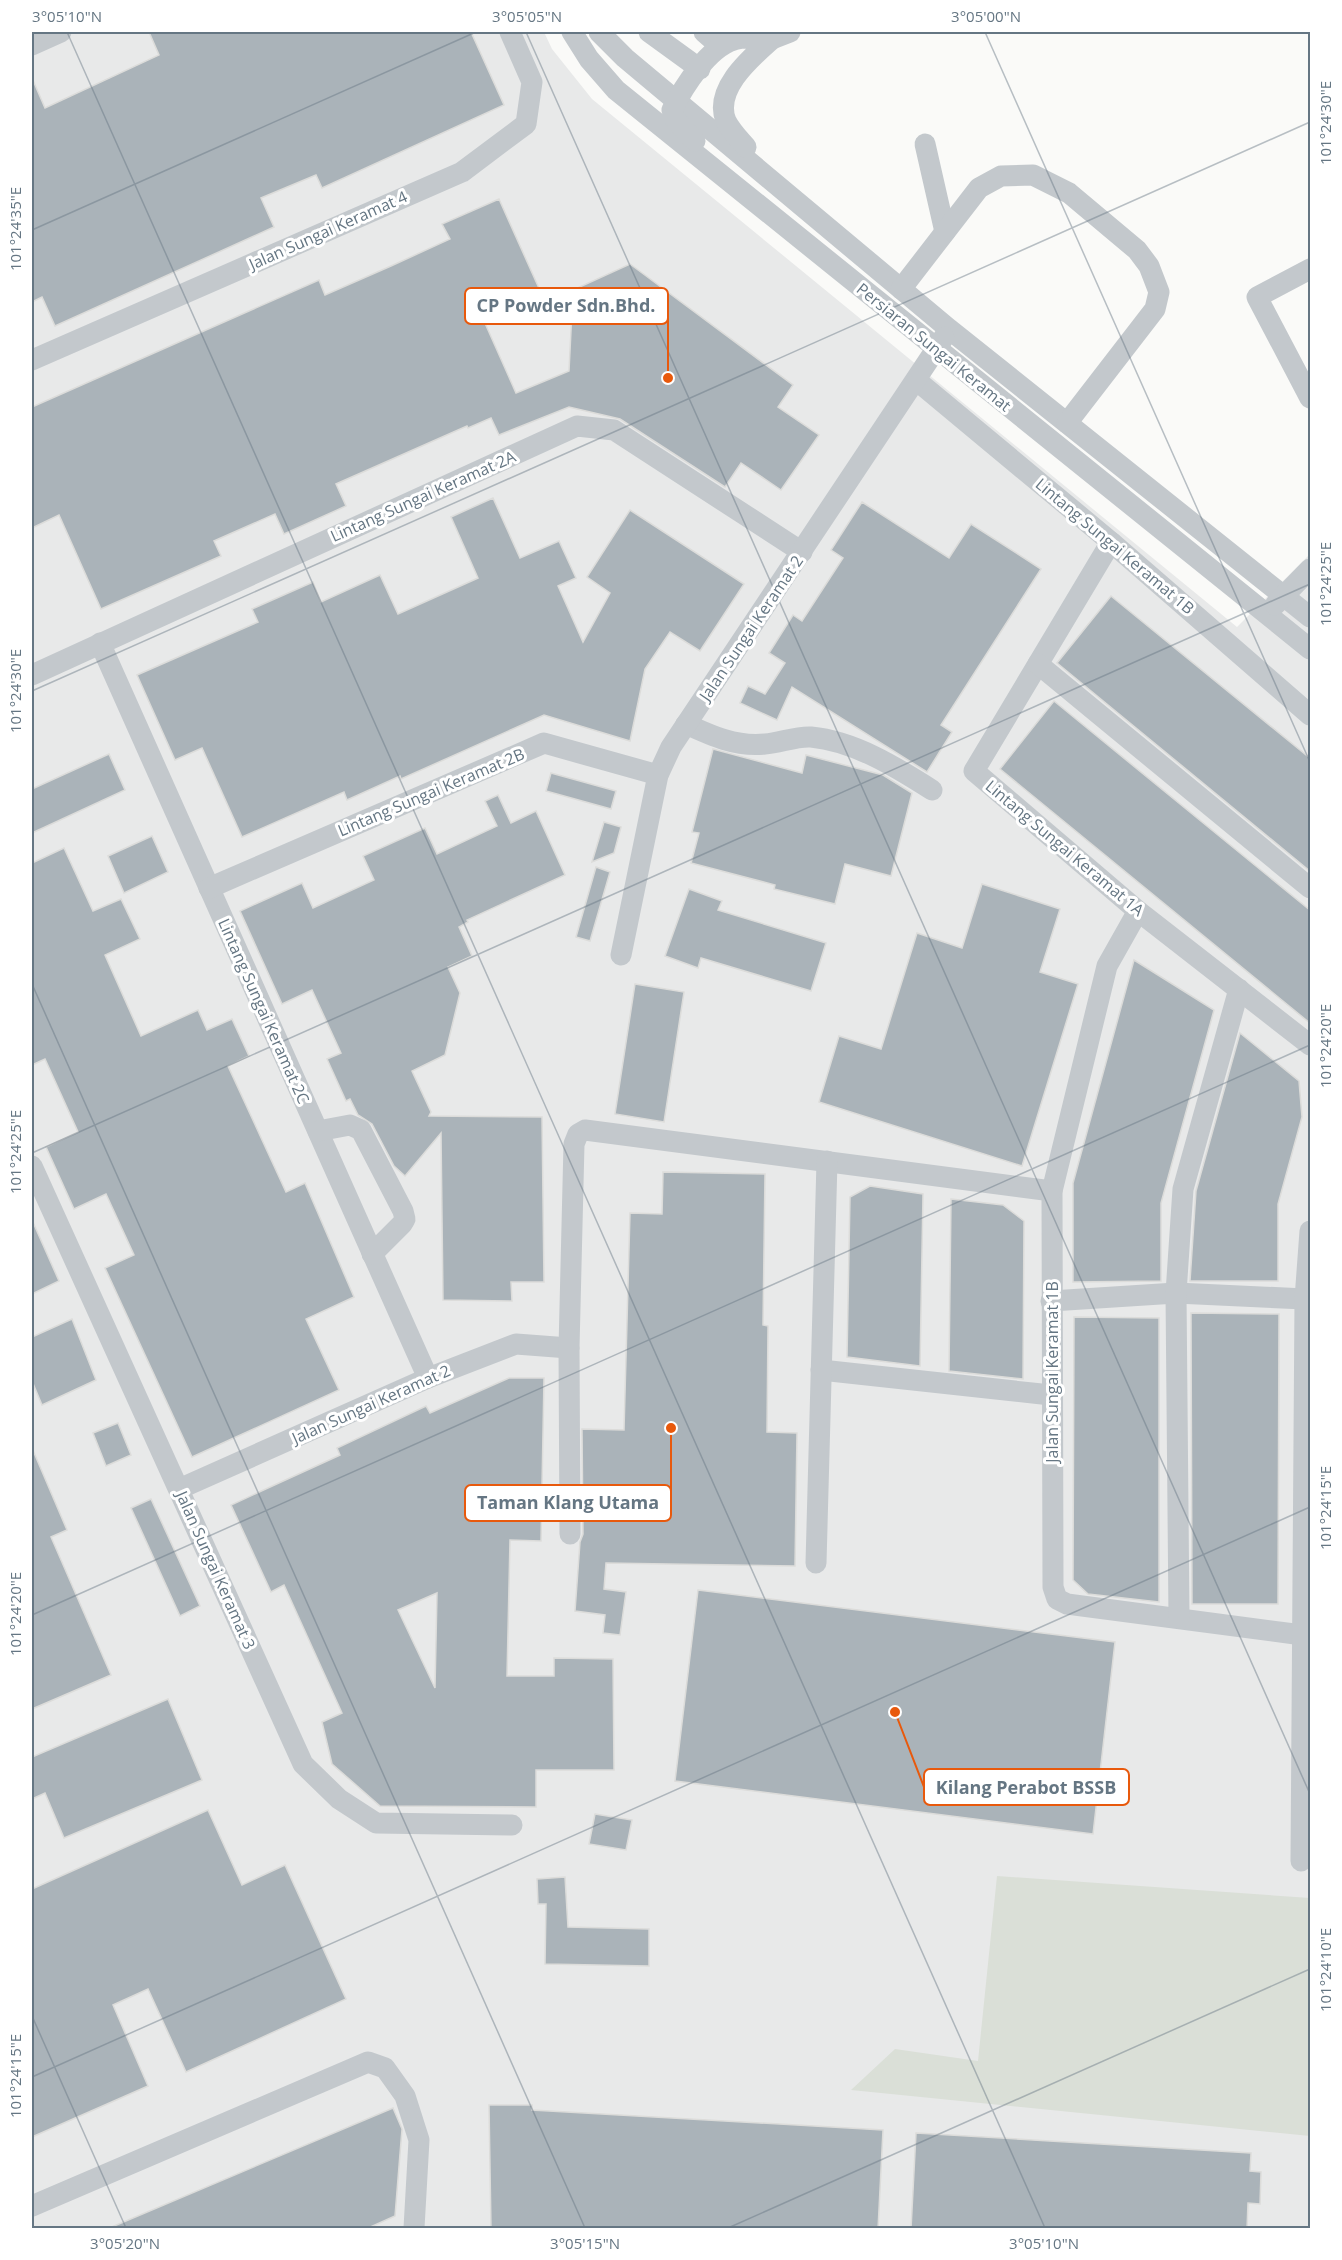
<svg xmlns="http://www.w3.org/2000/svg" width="1342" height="2260" font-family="'Open Sans',sans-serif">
<rect width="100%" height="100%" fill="#fafaf8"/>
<polygon fill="#e8e9e9" points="32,32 544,32 552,49 592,99 1237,627 1310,554 1310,2228 32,2228"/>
<polygon fill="#dadfd7" points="997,1876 1310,1898 1310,2136 851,2090 895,2049 978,2061"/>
<g fill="#aab3b9" stroke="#dcdcda" stroke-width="1.5" fill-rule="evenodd">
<polygon points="149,32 471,32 504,105 322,188 316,175 261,198 274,227 55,326 42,297 32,302 32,78 45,108 159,55"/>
<polygon points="499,199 542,295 484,321 516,393 569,371 573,290 630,264 793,385 778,407 819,435 781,490 741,463 725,487 620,419 569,407 499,435 491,418 468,428 467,426 336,484 346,506 284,534 275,514 214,541 221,556 101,609 59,515 32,528 32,407 319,280 325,295 391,266 450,239 442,224"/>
<polygon points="493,498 520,558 559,541 576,578 558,586 583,642 610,593 587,577 630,510 744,584 700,651 670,632 645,669 630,741 544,715 401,779 400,776 347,800 344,792 242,837 202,748 175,760 137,675 258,622 252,609 313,582 321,602 380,575 398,614 478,578 451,517"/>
<polygon points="862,502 949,558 971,524 1041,569 941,725 952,732 927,772 792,687 777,720 740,703 748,686 765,694 785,663 769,653 793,615 802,621 843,558 831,550"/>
<polygon points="1111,596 1311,759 1311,872 1057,663"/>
<polygon points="1054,701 1311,911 1311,1024 1000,769"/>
<polygon points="713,749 802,773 806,755 883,775 912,793 891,876 845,864 835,904 774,889 775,885 691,863 699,833 692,832"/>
<polygon points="109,754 125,790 32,833 32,789"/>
<polygon points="551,773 616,791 611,809 546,791"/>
<polygon points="498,795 511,823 536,811 565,875 467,920 468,922 459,927 472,956 448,967 460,993 445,1055 412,1071 431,1112 429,1116 542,1117 544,1282 511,1282 512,1301 443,1300 441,1133 405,1176 394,1166 372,1124 358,1115 350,1099 346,1101 327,1059 341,1053 312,990 282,1004 240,911 302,883 313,908 374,880 363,856 425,828 437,854 497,826 485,801"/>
<polygon points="604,822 621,827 614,853 592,862"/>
<polygon points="152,836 168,872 124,893 108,856"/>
<polygon points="64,848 93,911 121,899 140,939 105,955 141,1036 198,1010 207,1030 232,1019 249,1056 228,1066 286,1192 305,1183 354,1297 306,1319 339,1390 192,1457 105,1268 134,1255 106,1194 74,1209 46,1147 78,1132 45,1059 32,1065 32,863"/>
<polygon points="596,867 610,872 590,941 576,937"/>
<polygon points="982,884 1060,909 1040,972 1078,984 1022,1166 819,1102 839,1036 881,1049 917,933 962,948"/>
<polygon points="689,889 722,901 718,910 826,943 811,991 701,958 698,968 665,956"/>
<polygon points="1134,960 1214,1010 1161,1203 1161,1281 1073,1282 1073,1183"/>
<polygon points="635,984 684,992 664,1122 615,1114"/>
<polygon points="1240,1033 1299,1081 1302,1117 1278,1204 1278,1281 1190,1281 1196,1191"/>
<polygon points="663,1172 765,1174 763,1325 768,1326 767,1432 797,1433 795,1566 606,1563 604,1589 626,1592 620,1635 603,1633 605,1615 575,1611 580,1542 583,1534 582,1429 624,1430 630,1213 662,1214"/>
<polygon points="870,1186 923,1194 920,1366 847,1357 850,1197"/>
<polygon points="951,1199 1003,1205 1024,1221 1023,1379 949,1371"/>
<polygon points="32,1220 59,1281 32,1294"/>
<polygon points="1191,1313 1279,1314 1278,1604 1192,1604"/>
<polygon points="1074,1317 1159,1318 1159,1602 1088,1594 1073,1580"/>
<polygon points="72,1319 96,1380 42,1405 32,1381 32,1337"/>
<path d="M509,1378H544L541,1541L510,1540L507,1676H554V1658L613,1659L614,1770H536V1807L380,1806L332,1764L322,1722L342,1713L284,1585L271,1592L231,1505L340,1455L337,1448L426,1406L430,1413ZM437,1593L435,1688L398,1610Z"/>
<polygon points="118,1423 131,1455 106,1466 93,1433"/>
<polygon points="32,1448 67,1530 51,1537 111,1675 32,1709"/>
<polygon points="151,1499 200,1606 180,1616 131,1508"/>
<polygon points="698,1590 1115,1642 1093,1834 675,1781"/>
<polygon points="168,1699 202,1780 64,1838 45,1793 32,1799 32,1757"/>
<polygon points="208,1810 242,1885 285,1865 346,1999 186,2072 148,1989 113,2005 148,2086 32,2137 32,1889"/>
<polygon points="595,1814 632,1820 626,1850 589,1844"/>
<polygon points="565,1877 568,1927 649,1929 649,1966 545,1964 546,1904 538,1904 537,1879"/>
<polygon points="489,2105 532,2105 532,2110 883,2130 878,2229 491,2229"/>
<polygon points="393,2108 402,2129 395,2216 366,2229 107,2229"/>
<polygon points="916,2133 1251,2153 1250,2171 1261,2172 1260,2204 1248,2203 1247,2229 911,2229"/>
</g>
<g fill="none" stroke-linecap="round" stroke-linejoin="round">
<g stroke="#c3c8cc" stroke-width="21">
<polyline points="572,32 589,59 616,90 1310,649"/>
<polyline points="599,32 625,58 949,329 1310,617"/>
<polyline points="649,32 700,69"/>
<polyline points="704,32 720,46"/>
<polyline points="772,39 790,32"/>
<polyline points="32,45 61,32"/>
<path d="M695,141L675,119L672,110C684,86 708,48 734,40C745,36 761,39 772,39C752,57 713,89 726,121C731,131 739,139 746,147"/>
<polyline points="925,144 945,232"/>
<polyline points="1310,269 1257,297 1310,398"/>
<polyline points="901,289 979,188 1001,176 1033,175 1069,193 1137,250 1149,266 1159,292 1155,309 1067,423"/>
<polyline points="32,360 462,172 526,124 532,82 510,32"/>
<polyline points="916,380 1111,542 1310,715"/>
<polyline points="1111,542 974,771 1138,911 1310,1045"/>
<polyline points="1275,605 1310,569"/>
<polyline points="100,643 428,1378"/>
<polyline points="1038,664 1310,888"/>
<polyline points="32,675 577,426 614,430 802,552"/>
<path d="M686,724C712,736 736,747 765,744C780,743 796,736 811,737C854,741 896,767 932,790"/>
<polyline points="209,888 544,743 658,775"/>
<polyline points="1138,911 1107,966 1052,1191 1053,1587 1057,1599 1067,1604 1310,1636"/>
<polyline points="621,955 658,775 671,747 944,337"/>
<polyline points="318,1131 350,1125 361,1130 403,1211 405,1219 402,1224 372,1254"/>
<polyline points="32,1166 303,1764 339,1799 376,1823 512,1825"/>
<polyline points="1051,1301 1176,1293 1305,1299"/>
<polyline points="821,1370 1051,1395"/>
<polyline points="179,1489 428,1378 516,1344 569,1348"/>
<polyline points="570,1534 569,1348 574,1144 578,1134 585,1130 1052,1191"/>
<polyline points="816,1563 827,1161"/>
<polyline points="1179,1618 1176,1293 1183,1189 1239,989"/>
<polyline points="1301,1861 1305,1299 1310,1231"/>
<polyline points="32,2206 368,2062 385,2068 405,2096 419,2140 414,2228"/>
</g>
</g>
<path fill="none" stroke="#657683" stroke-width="1.5" stroke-opacity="0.45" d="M67,32L1045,2228M526,32L1310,1794M985,32L1310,762M32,230L476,32M32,691L1310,122M32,984L585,2228M32,1153L1310,584M32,1615L1310,1045M32,2016L126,2228M32,2077L1310,1507M728,2228L1310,1969"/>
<g text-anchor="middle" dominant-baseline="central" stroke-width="6" stroke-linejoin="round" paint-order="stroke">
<g font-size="16" fill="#657683" stroke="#fff">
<text transform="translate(328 230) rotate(-24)">Jalan Sungai Keramat 4</text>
<text transform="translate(934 347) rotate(39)">Persiaran Sungai Keramat</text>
<text transform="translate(423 496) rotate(-24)">Lintang Sungai Keramat 2A</text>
<text transform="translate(1115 546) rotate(40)">Lintang Sungai Keramat 1B</text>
<text transform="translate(751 628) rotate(-56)">Jalan Sungai Keramat 2</text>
<text transform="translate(431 792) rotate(-23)">Lintang Sungai Keramat 2B</text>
<text transform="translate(1065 848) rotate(40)">Lintang Sungai Keramat 1A</text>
<text transform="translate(264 1011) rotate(66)">Lintang Sungai Keramat 2C</text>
<text transform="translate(1052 1372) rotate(-90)">Jalan Sungai Keramat 1B</text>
<text transform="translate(371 1404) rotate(-24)">Jalan Sungai Keramat 2</text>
<text transform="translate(216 1570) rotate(66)">Jalan Sungai Keramat 3</text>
</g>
</g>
<path fill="none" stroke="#e8590c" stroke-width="2" d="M668 378L668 306M671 1428L671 1503M895 1712L924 1787"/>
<g fill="#e8590c" stroke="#fff" stroke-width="2">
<circle cx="668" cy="378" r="6"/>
<circle cx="671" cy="1428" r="6"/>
<circle cx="895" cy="1712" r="6"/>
</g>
<g fill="#fff" stroke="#e8590c" stroke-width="2">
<rect x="465" y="288" width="203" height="36" rx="6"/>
<rect x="465" y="1485" width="206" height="36" rx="6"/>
<rect x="924" y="1769" width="205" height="36" rx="6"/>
</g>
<g font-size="18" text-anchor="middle" font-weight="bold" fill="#657683">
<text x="566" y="312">CP Powder Sdn.Bhd.</text>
<text x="568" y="1509">Taman Klang Utama</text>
<text x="1026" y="1794">Kilang Perabot BSSB</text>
</g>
<rect width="1342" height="2260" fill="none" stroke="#ffffff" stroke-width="66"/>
<rect x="33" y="33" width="1276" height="2194" fill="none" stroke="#657683" stroke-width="2"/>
<g font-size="15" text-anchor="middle" fill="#657683">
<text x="67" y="22">3°05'10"N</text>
<text x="527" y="22">3°05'05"N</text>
<text x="986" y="22">3°05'00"N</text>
<text transform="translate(1326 123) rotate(-90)" y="5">101°24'30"E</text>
<text transform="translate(16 229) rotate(-90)" y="5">101°24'35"E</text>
<text transform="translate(1326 584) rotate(-90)" y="5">101°24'25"E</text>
<text transform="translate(16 691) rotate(-90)" y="5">101°24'30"E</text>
<text transform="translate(1326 1046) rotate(-90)" y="5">101°24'20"E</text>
<text transform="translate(16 1152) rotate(-90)" y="5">101°24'25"E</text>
<text transform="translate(1326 1508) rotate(-90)" y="5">101°24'15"E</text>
<text transform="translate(16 1614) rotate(-90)" y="5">101°24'20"E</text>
<text transform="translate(1326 1970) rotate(-90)" y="5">101°24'10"E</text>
<text transform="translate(16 2076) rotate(-90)" y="5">101°24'15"E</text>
<text x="125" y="2249">3°05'20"N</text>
<text x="585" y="2249">3°05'15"N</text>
<text x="1044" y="2249">3°05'10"N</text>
</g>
</svg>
